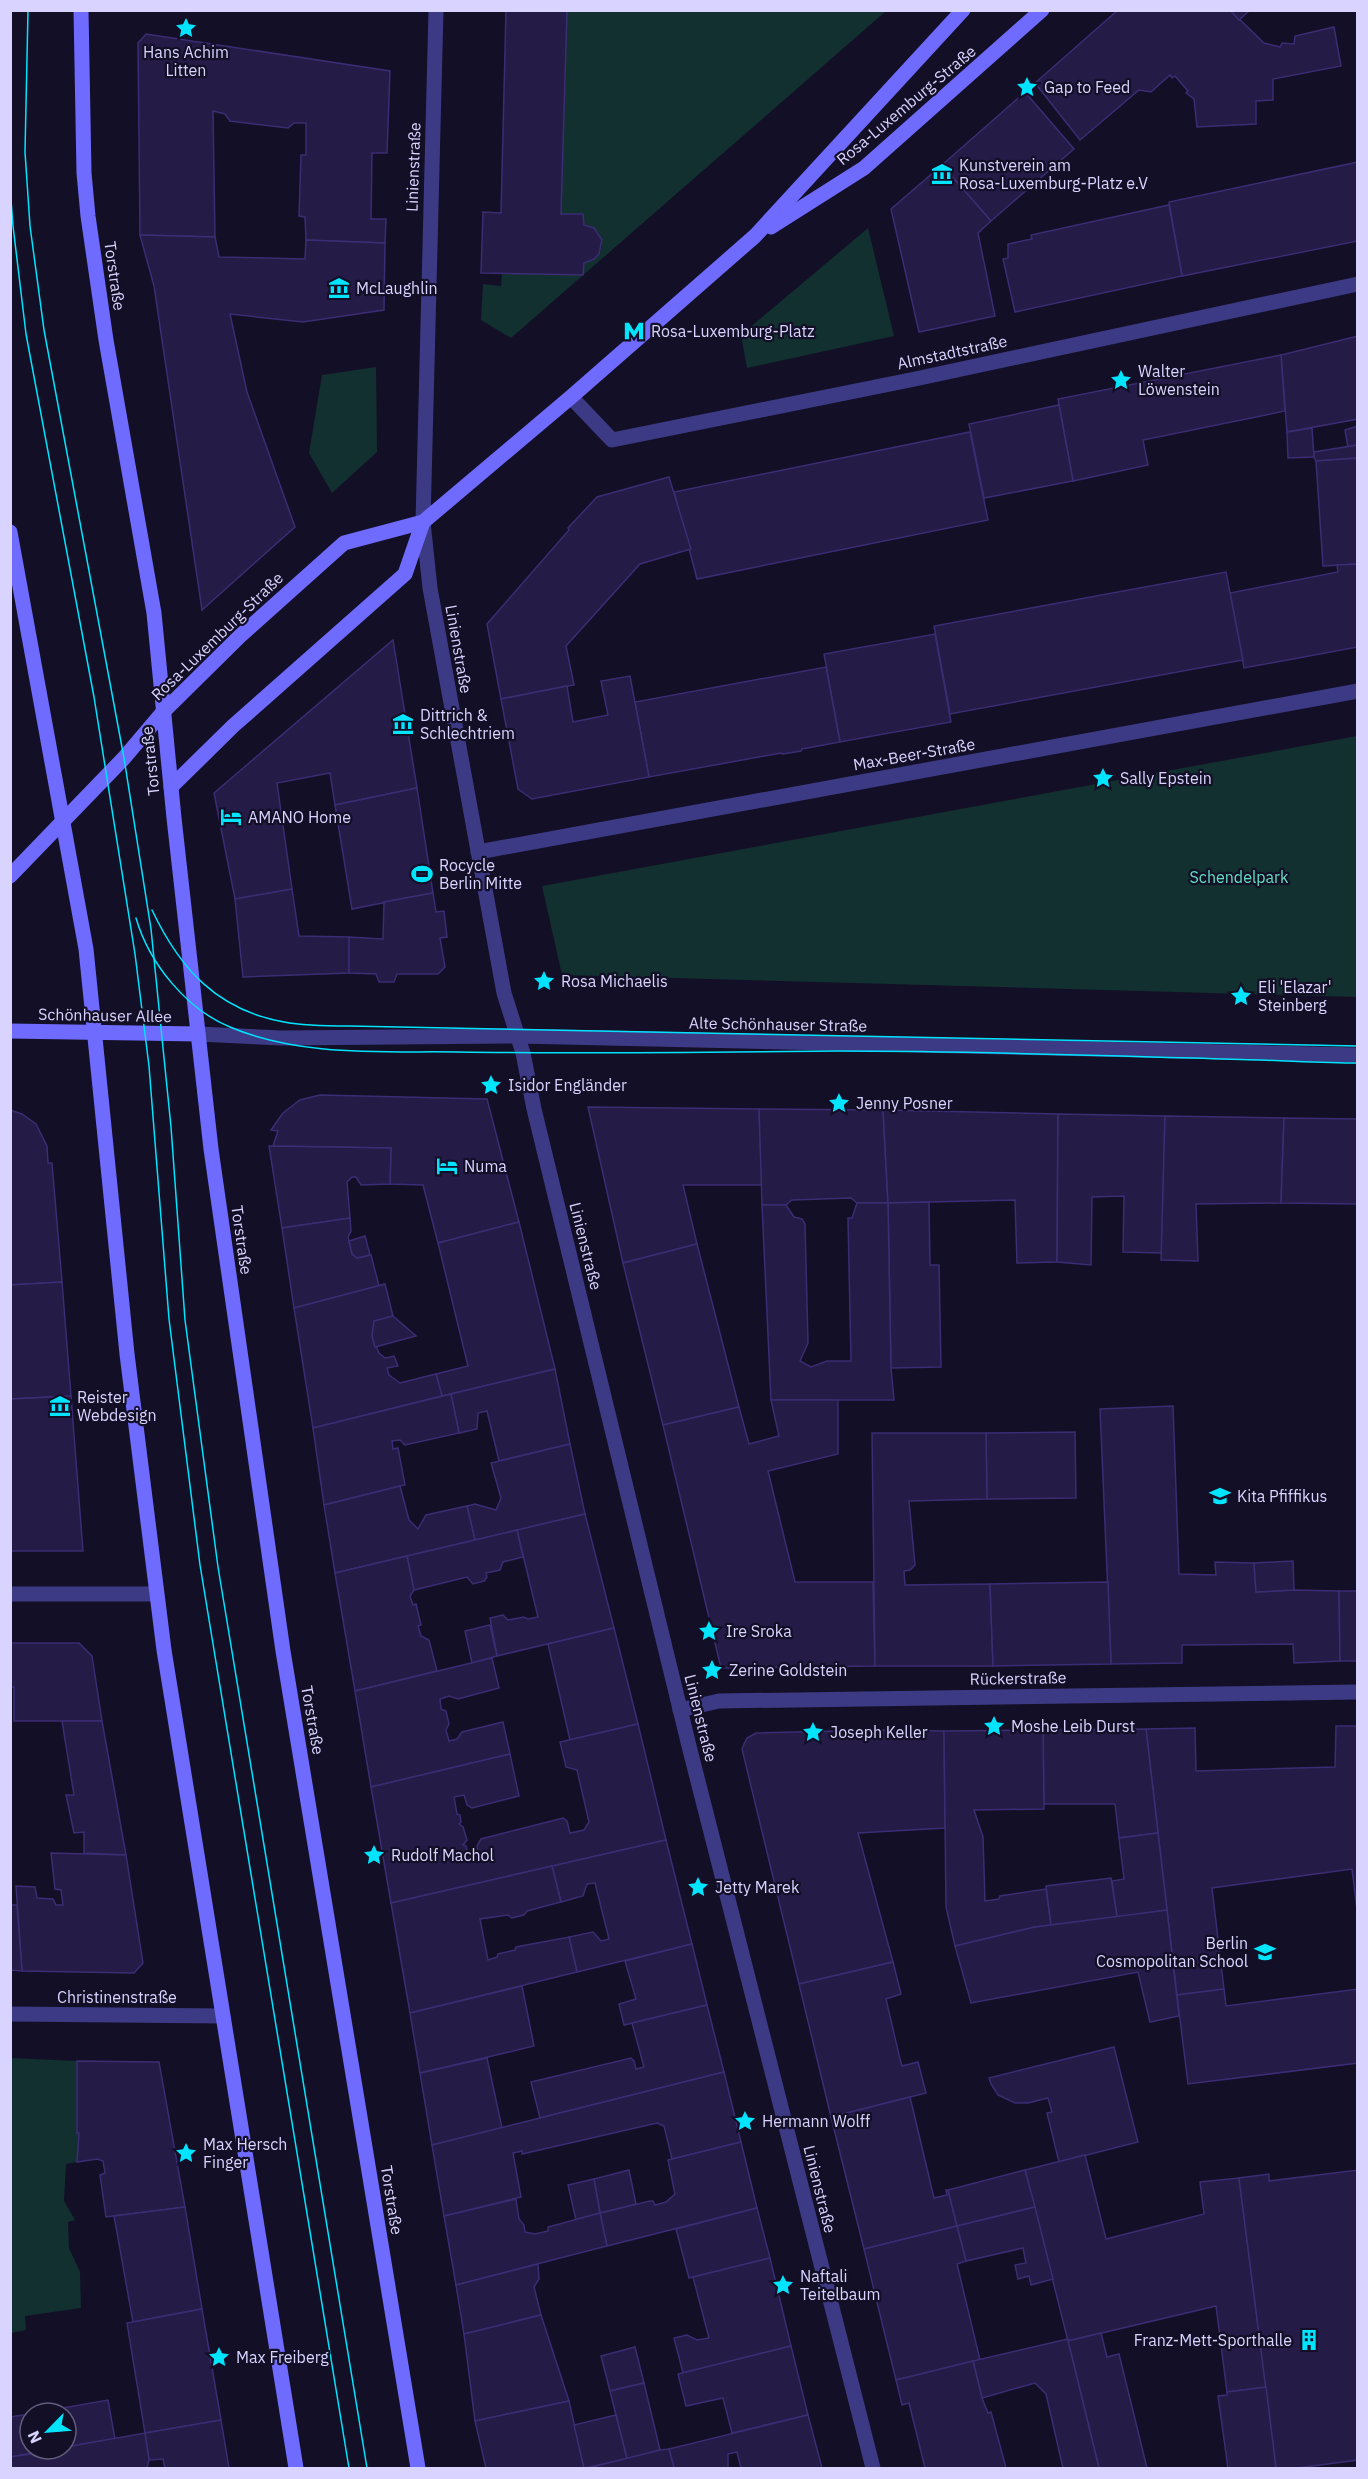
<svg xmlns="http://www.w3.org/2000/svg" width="1368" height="2479" font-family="'IBM Plex Sans',sans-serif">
<rect width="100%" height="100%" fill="#130f26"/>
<g fill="#12302f">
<path d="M567,11H886L511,338L481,320L483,284L501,286L502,273C520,271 583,267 595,259C602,253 604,242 599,234C596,228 590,226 584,225L583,214H561Z"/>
<polygon points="868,228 894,336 747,368 741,335"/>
<polygon points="376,367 377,452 332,493 309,453 322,375"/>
<polygon points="1357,736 1357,997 562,975 542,886"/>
<polygon points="11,2058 77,2061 77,2132 79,2133 77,2162 66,2164 64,2201 75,2220 68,2222 69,2248 80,2272 81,2308 25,2316 26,2330 11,2333"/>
</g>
<g fill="#241b47" stroke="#3b2d73" stroke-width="1.5">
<polygon points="506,10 567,10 561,214 583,214 584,225 594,228 602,240 599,254 594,259 584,263 583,275 481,273 483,212 501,213"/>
<polygon points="1118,10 1230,10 1264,43 1280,47 1282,43 1294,44 1295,36 1334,27 1341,66 1273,79 1273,100 1256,101 1256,124 1197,127 1194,99 1186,93 1188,91 1175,76 1172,78 1170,75 1151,92 1139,90 1080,140 1035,83"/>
<polygon points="1230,10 1250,10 1239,20"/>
<polygon points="146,34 390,71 387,153 372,153 371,219 386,219 385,243 306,240 305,217 299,216 301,155 306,155 306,123 294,123 288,128 230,121 225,114 213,111 215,237 140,235 138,43"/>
<polygon points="1025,92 1074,149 991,221 942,165"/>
<polygon points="1358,162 1358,241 1182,276 1169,202"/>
<polygon points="942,165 991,221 978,233 995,316 919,332 891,209"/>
<polygon points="1169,205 1182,276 1015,312 1003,259 1008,258 1008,244 1032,239 1031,235"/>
<polygon points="140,235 215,237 219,257 305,259 306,240 385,243 384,310 303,322 230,314 247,392 295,527 202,610 154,286"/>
<polygon points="1358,336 1358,419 1287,432 1281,355"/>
<polygon points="1281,355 1285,411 1143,440 1148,465 1073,481 1058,399"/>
<polygon points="1059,405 1073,481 984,498 969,424"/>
<polygon points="1358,426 1358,445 1348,447 1345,430"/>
<polygon points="1312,428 1314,457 1288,458 1287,432"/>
<polygon points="970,432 988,520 697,579 674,492"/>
<polygon points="1358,445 1358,458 1316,461 1314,457 1314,452"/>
<polygon points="1358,458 1358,564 1323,566 1316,461"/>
<polygon points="669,477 691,549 640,564 566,646 574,685 501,699 487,624 569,530 568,528 597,497"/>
<polygon points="1358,564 1358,647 1244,668 1230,593 1338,572 1337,565"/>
<polygon points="1226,572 1243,660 950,714 934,626"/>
<polygon points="935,634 951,722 840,742 824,654"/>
<polygon points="393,640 417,788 335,805 330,773 277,783 292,889 235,899 214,793"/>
<polygon points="826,667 840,742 802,749 801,751 783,754 781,753 649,777 635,702"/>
<polygon points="630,676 649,777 532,799 518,789 501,699 567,686 573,722 608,715 601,681"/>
<polygon points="417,788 433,893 352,909 335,805"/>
<polygon points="292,889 299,936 349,937 349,973 243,977 235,899"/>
<polygon points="433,893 436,912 444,911 447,937 440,938 445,967 438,974 397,974 394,982 379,982 376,974 349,973 349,937 383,939 384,902"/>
<polygon points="320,1095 487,1099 519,1222 438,1243 423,1185 390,1184 391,1148 273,1146 278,1131 271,1130 283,1113 300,1100"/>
<polygon points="588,1107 759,1109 762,1185 683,1185 697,1244 623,1263"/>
<polygon points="759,1109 883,1110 888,1203 857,1203 851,1198 792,1200 786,1205 762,1205"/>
<polygon points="10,1110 22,1114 36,1124 47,1146 48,1163 52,1163 62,1282 10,1285"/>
<polygon points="883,1110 1058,1114 1057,1262 1017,1263 1015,1200 888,1203"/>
<polygon points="1058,1114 1165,1116 1162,1253 1123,1252 1124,1196 1092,1197 1091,1265 1057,1262"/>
<polygon points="1165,1116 1284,1118 1281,1203 1196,1204 1198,1261 1161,1260"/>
<polygon points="1284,1118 1358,1119 1358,1204 1281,1203"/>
<polygon points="269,1146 391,1148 390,1184 361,1185 356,1177 352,1177 347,1182 350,1218 282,1228"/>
<polygon points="929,1202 930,1265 939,1265 941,1367 891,1368 888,1203"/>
<polygon points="857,1203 888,1203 891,1368 894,1400 771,1400 762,1205 786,1205 794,1217 802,1219 805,1224 808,1343 800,1361 811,1367 827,1361 851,1361 848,1218 852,1218"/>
<polygon points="350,1218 351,1231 348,1237 352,1254 357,1258 371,1255 379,1286 294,1308 282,1228"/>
<polygon points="519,1222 555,1369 442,1396 436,1374 468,1366 438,1243"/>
<polygon points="365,1236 370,1255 357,1258 352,1254 349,1241"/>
<polygon points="697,1244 739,1407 663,1425 623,1263"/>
<polygon points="62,1282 71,1396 10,1399 10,1285"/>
<polygon points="385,1284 393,1316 374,1321 372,1336 379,1353 385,1358 394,1356 398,1366 387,1368 389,1375 400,1383 436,1374 442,1396 313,1428 294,1308"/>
<polygon points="393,1316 416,1336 375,1347 372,1336 374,1321"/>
<polygon points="555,1369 570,1444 499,1461 487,1411 478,1413 477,1429 459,1433 451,1394"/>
<polygon points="451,1394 459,1433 405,1445 400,1440 392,1441 393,1449 398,1448 405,1485 324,1505 313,1428"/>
<polygon points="71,1396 83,1551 10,1551 10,1399"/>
<polygon points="771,1400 838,1400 838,1454 768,1471 795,1582 873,1582 875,1666 721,1668 663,1425 739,1407 749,1444 779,1436"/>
<polygon points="1173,1406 1179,1574 1216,1575 1215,1562 1254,1563 1256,1592 1294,1590 1339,1591 1340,1661 1294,1663 1293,1644 1182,1645 1182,1663 1111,1664 1100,1409"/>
<polygon points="1075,1432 1076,1498 987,1499 986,1433"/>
<polygon points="872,1433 986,1433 987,1499 909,1501 915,1565 910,1570 904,1571 905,1585 990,1584 993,1666 875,1666"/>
<polygon points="570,1444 585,1514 475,1540 467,1506 475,1504 496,1510 501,1498 491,1463"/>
<polygon points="400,1486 409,1520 418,1529 426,1515 467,1506 475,1540 335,1573 324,1505"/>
<polygon points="585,1514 614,1628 497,1656 490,1618 503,1615 508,1620 524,1617 528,1619 538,1617 517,1530"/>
<polygon points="517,1530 523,1557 503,1562 500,1570 486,1573 487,1577 484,1581 473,1584 467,1577 414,1590 407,1556"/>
<polygon points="407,1556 414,1590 410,1596 413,1605 416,1604 421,1625 418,1626 421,1636 429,1640 437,1671 355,1691 335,1573"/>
<polygon points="1293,1561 1294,1590 1256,1592 1254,1563"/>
<polygon points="1108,1582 1111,1664 993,1666 990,1584"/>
<polygon points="1339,1591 1358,1591 1358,1661 1340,1661"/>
<polygon points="490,1625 497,1656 472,1663 465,1631"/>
<polygon points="614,1628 638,1724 570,1740 548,1644"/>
<polygon points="10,1643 79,1643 92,1656 102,1721 14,1721 14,1687 10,1687"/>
<polygon points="492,1658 499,1688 458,1699 449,1696 440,1699 441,1709 446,1711 449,1724 446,1730 449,1741 457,1739 462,1732 503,1722 510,1754 371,1787 355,1691"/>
<polygon points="62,1721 102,1721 126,1855 84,1853 84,1832 74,1833 66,1795 74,1795"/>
<polygon points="638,1724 666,1840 391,1903 371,1787 510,1754 519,1796 472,1808 467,1805 464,1795 454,1797 457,1814 460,1815 461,1822 459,1824 463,1827 467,1840 463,1845 466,1846 468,1854 478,1853 477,1846 481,1839 563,1818 567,1821 570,1833 584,1830 589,1822 577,1770 566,1767 560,1742"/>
<polygon points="1336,1726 1358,1726 1358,1918 1352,1869 1212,1888 1224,1989 1177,1995 1146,1729 1195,1728 1196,1771 1335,1767"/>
<polygon points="1146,1729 1158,1833 1119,1838 1115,1804 1044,1804 1043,1730"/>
<polygon points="884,1730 944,1731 945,1828 858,1833 893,1962 799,1984 742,1749 744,1744 747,1738 756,1733"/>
<polygon points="1043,1730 1044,1809 974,1810 983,1837 985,1901 999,1899 1000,1896 1046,1889 1051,1925 1035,1927 955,1946 946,1907 944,1731"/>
<polygon points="1158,1833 1167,1910 1117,1917 1112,1881 1124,1879 1119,1838"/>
<polygon points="666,1840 692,1944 577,1972 569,1937 593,1932 601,1941 609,1939 595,1883 587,1884 583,1896 561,1902 552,1866"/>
<polygon points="51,1853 126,1855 143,1963 134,1973 22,1971 16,1886 35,1887 37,1898 53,1899 56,1905 63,1905 61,1890 55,1889"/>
<polygon points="552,1866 561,1902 527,1911 524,1915 512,1918 508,1915 480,1919 488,1960 497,1957 498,1954 515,1950 516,1947 569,1937 577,1972 410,2013 391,1903"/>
<polygon points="1111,1878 1117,1917 1051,1925 1046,1886"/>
<polygon points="10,1905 17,1905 22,1971 10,1970"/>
<polygon points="1167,1910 1179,2016 1150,2022 1138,1972 971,2003 955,1946 1035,1927"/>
<polygon points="692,1944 707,2005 624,2025 619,2004 636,1999 625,1961"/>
<polygon points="893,1962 901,1994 886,1999 899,2055 902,2066 918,2062 926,2093 831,2117 799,1984"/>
<polygon points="522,1986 534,2046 420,2073 410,2013"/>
<polygon points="1224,1989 1226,2006 1358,1989 1358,2063 1188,2084 1177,1995"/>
<polygon points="707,2005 724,2072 540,2118 531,2082 631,2058 634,2061 636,2069 644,2067 632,2023"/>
<polygon points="1114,2047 1138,2142 1059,2162 1047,2113 1052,2112 1048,2098 1028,2103 1015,2103 998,2095 991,2084 989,2078"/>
<polygon points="487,2058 502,2128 432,2145 420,2073"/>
<polygon points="77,2061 159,2062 185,2207 106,2217 100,2175 105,2173 103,2161 97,2159 77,2162 79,2133 77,2133"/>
<polygon points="724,2072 741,2142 672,2159 664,2126 657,2123 522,2154 522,2151 513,2153 521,2197 444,2216 432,2145"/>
<polygon points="910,2097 934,2198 947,2195 946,2190 948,2190 957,2226 864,2249 831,2117"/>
<polygon points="741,2142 757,2208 607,2246 600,2213 650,2201 653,2201 655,2205 666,2202 675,2194 668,2160"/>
<polygon points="1085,2155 1106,2239 1204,2214 1200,2182 1239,2178 1266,2387 1227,2392 1216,2306 1068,2341 1025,2170"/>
<polygon points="629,2170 636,2204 600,2213 594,2179"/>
<polygon points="1025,2170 1035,2207 957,2226 948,2190"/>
<polygon points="1358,2170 1358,2460 1297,2468 1276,2468 1239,2178 1269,2174 1269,2181"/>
<polygon points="594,2179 600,2213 576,2220 568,2185"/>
<polygon points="516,2199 519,2219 524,2225 525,2232 535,2234 548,2231 548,2227 600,2213 607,2246 456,2285 444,2216"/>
<polygon points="185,2207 202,2309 133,2322 114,2216"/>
<polygon points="1035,2207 1053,2279 1031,2285 1029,2276 1018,2279 1015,2265 1026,2263 1023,2248 966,2261 957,2226"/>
<polygon points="757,2208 770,2258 689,2278 676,2229"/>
<polygon points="957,2226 966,2261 957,2264 980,2360 896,2380 864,2249"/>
<polygon points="770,2258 791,2346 683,2373 674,2338 687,2335 697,2340 709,2338 693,2277"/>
<polygon points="538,2264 539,2279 534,2287 541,2315 464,2334 456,2285"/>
<polygon points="202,2309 221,2420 145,2433 127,2323"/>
<polygon points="541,2315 569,2401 475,2421 464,2334"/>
<polygon points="1101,2333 1107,2357 1119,2354 1147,2468 1099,2468 1068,2341"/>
<polygon points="1068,2339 1068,2341 1099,2468 1063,2468 1046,2394 1035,2383 982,2398 973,2361"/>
<polygon points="791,2346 808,2415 732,2433 723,2398 686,2406 678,2374"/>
<polygon points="635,2347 644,2383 610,2391 601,2356"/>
<polygon points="973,2361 982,2398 988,2413 991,2412 1006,2468 925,2468 909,2403 902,2405 896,2380"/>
<polygon points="644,2383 660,2450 627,2459 610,2391"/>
<polygon points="1266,2387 1276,2468 1228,2468 1218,2396 1227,2395 1227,2392"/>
<polygon points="108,2400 115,2439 66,2447 66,2413 34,2413"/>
<polygon points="569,2401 584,2468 486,2468 475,2421"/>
<polygon points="30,2414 30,2449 56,2449 10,2457 10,2417"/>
<polygon points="616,2415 627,2459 584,2468 574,2425"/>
<polygon points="808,2415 822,2468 741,2468 737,2452 728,2454 728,2468 674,2468 669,2449"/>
<polygon points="221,2420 229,2468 165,2468 163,2459 149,2460 145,2433"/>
<polygon points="145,2433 149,2460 147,2468 10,2468 10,2457 66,2449 66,2447"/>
<polygon points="669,2449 674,2468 588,2468 660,2450"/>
</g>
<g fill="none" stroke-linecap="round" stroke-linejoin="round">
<g stroke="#3d3a85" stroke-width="15">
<polyline points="436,10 423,522 430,588 504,993 523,1053 534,1109 690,1750 873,2468"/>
<polyline points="571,397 612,440 915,379 1358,284"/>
<polyline points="478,852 1358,691"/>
<polyline points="198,1034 281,1038 519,1036 1358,1055"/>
<polyline points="10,1594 156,1594"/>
<polyline points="680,1710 719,1701 1358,1692"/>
<polyline points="10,2014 223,2016"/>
</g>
<g stroke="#6f6bff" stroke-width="15">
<polyline points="81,10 84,173 88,216 106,340 154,613 174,818 211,1149 283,1651 418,2468"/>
<polyline points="771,227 864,168 1042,10"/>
<polyline points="10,532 86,949 127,1354 164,1650 296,2468"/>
<polyline points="171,787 233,726 405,574 423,522"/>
<polyline points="10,876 124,758 163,712 240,636 344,543 423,522 571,397 755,236 963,10"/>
<polyline points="10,1031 198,1034"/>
</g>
<g stroke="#00e5ff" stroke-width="1.5">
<polyline points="28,10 25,152 30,226 44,330 124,758 151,929 171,1127 185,1320 218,1567 367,2468"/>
<polyline points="10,187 13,226 26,334 94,697 135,954 149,1066 169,1319 200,1565 349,2468"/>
<path d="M152,910C180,969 217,1010 284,1022C305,1026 328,1026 349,1026L1358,1046"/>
<path d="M136,918C149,963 186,1009 230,1027C301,1057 383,1051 458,1052C585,1054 711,1052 837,1051C978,1051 1120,1056 1261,1060C1293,1061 1325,1063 1358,1063"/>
</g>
</g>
<defs>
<symbol id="sight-bare" viewBox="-9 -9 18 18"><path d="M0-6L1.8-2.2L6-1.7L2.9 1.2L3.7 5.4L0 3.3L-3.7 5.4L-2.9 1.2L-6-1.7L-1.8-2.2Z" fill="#00e5ff" stroke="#130f26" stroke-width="2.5" paint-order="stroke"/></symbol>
<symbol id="museum-bare" viewBox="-9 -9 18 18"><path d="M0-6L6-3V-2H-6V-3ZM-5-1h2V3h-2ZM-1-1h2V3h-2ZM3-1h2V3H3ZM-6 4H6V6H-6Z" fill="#00e5ff" stroke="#130f26" stroke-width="2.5" paint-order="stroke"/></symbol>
<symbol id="metro-bare" viewBox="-9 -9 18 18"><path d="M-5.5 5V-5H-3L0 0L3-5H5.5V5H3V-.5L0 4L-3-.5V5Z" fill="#00e5ff" stroke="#130f26" stroke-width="2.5" paint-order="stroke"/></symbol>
<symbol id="hotel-bare" viewBox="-9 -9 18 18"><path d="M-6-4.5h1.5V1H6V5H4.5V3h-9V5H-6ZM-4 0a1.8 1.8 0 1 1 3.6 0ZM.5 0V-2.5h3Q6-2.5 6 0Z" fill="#00e5ff" stroke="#130f26" stroke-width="2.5" paint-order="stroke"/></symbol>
<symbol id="stadium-bare" viewBox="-9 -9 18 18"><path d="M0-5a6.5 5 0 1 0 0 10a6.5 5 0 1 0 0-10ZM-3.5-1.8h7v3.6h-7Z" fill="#00e5ff" stroke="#130f26" stroke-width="2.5" paint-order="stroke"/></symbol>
<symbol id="school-bare" viewBox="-9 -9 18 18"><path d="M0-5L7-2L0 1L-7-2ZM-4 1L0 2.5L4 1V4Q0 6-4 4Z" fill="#00e5ff" stroke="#130f26" stroke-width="2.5" paint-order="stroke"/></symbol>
<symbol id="building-bare" viewBox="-9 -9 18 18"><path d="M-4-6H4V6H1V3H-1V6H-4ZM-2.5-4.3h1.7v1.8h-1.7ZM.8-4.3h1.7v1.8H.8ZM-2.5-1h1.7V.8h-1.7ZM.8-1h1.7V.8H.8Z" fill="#00e5ff" stroke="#130f26" stroke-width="2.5" paint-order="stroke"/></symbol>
</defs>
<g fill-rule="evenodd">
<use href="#sight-bare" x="171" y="13" width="30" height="30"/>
<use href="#sight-bare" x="1012" y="72" width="30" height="30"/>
<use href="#museum-bare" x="927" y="159" width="30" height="30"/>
<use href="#museum-bare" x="324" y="273" width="30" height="30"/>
<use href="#metro-bare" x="619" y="316" width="30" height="30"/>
<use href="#sight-bare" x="1106" y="365" width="30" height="30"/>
<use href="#museum-bare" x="388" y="709" width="30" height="30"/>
<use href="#sight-bare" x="1088" y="763" width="30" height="30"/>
<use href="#hotel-bare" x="216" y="802" width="30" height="30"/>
<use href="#stadium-bare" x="407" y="859" width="30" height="30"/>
<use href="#sight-bare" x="529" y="966" width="30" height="30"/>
<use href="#sight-bare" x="1226" y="981" width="30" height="30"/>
<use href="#sight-bare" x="476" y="1070" width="30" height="30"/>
<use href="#sight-bare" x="824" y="1088" width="30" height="30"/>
<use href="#hotel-bare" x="432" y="1151" width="30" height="30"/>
<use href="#museum-bare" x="45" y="1391" width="30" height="30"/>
<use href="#school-bare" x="1205" y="1481" width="30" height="30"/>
<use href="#sight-bare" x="694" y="1616" width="30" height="30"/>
<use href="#sight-bare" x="697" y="1655" width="30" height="30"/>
<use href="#sight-bare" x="979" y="1711" width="30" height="30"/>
<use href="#sight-bare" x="798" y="1717" width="30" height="30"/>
<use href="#sight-bare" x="359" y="1840" width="30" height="30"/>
<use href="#sight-bare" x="683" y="1872" width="30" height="30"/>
<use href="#school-bare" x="1250" y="1937" width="30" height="30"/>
<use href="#sight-bare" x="730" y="2106" width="30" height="30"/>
<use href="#sight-bare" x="171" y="2138" width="30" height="30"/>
<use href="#sight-bare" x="768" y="2270" width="30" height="30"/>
<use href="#building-bare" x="1294" y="2325" width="30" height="30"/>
<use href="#sight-bare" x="204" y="2342" width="30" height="30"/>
</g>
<g text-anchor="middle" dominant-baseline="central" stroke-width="4.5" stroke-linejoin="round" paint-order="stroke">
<g font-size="16" fill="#d9d4ff" stroke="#130f26" text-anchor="start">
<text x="186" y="52" text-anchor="middle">Hans Achim<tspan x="186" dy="18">Litten</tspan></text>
<text x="1044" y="87">Gap to Feed</text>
<text x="959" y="165">Kunstverein am<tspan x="959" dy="18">Rosa-Luxemburg-Platz e.V</tspan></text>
<text x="356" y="288">McLaughlin</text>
<text x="651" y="331">Rosa-Luxemburg-Platz</text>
<text x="1138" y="371">Walter<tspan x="1138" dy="18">Löwenstein</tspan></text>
<text x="420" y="715">Dittrich &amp;<tspan x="420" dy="18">Schlechtriem</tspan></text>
<text x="1120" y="778">Sally Epstein</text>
<text x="248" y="817">AMANO Home</text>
<text x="439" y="865">Rocycle<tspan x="439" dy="18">Berlin Mitte</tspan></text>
<text x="561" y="981">Rosa Michaelis</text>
<text x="1258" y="987">Eli 'Elazar'<tspan x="1258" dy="18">Steinberg</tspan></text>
<text x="508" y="1085">Isidor Engländer</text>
<text x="856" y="1103">Jenny Posner</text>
<text x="464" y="1166">Numa</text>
<text x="77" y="1397">Reister<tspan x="77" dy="18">Webdesign</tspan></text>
<text x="1237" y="1496">Kita Pfiffikus</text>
<text x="726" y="1631">Ire Sroka</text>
<text x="729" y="1670">Zerine Goldstein</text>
<text x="1011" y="1726">Moshe Leib Durst</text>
<text x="830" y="1732">Joseph Keller</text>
<text x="391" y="1855">Rudolf Machol</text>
<text x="715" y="1887">Jetty Marek</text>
<text x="1248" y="1943" text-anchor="end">Berlin<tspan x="1248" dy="18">Cosmopolitan School</tspan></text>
<text x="762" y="2121">Hermann Wolff</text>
<text x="203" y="2144">Max Hersch<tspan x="203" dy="18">Finger</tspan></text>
<text x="800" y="2276">Naftali<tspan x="800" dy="18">Teitelbaum</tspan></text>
<text x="1292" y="2340" text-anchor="end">Franz-Mett-Sporthalle</text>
<text x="236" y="2357">Max Freiberg</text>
</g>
<g font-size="16" fill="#d9d4ff" stroke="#130f26">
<text transform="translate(906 105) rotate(-40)">Rosa-Luxemburg-Straße</text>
<text transform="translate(413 167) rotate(-88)">Linienstraße</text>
<text transform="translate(115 276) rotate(82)">Torstraße</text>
<text transform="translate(952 352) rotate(-12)">Almstadtstraße</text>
<text transform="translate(217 636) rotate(-44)">Rosa-Luxemburg-Straße</text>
<text transform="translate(459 649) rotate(80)">Linienstraße</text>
<text transform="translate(914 754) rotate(-10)">Max-Beer-Straße</text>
<text transform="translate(150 761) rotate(-96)">Torstraße</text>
<text transform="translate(105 1015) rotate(1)">Schönhauser Allee</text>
<text transform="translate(778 1024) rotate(1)">Alte Schönhauser Straße</text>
<text transform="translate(242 1240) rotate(82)">Torstraße</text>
<text transform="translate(586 1246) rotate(76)">Linienstraße</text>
<text transform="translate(1018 1678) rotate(-1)">Rückerstraße</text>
<text transform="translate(701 1718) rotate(76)">Linienstraße</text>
<text transform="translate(313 1720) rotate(80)">Torstraße</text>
<text x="117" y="1997">Christinenstraße</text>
<text transform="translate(820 2189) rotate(76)">Linienstraße</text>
<text transform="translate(392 2200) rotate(81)">Torstraße</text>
</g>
<g font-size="16" fill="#5fe0c0" stroke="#130f26">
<text x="1239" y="877">Schendelpark</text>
</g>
</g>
<rect width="1368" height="2479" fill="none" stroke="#d9d4ff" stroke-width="24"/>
<g transform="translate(48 2431) rotate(245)"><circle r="28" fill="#130f26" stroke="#625e7d" stroke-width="1.5"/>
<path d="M0-4.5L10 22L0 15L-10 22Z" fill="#00e5ff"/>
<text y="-9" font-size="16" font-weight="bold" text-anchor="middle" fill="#d9d4ff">N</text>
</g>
</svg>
